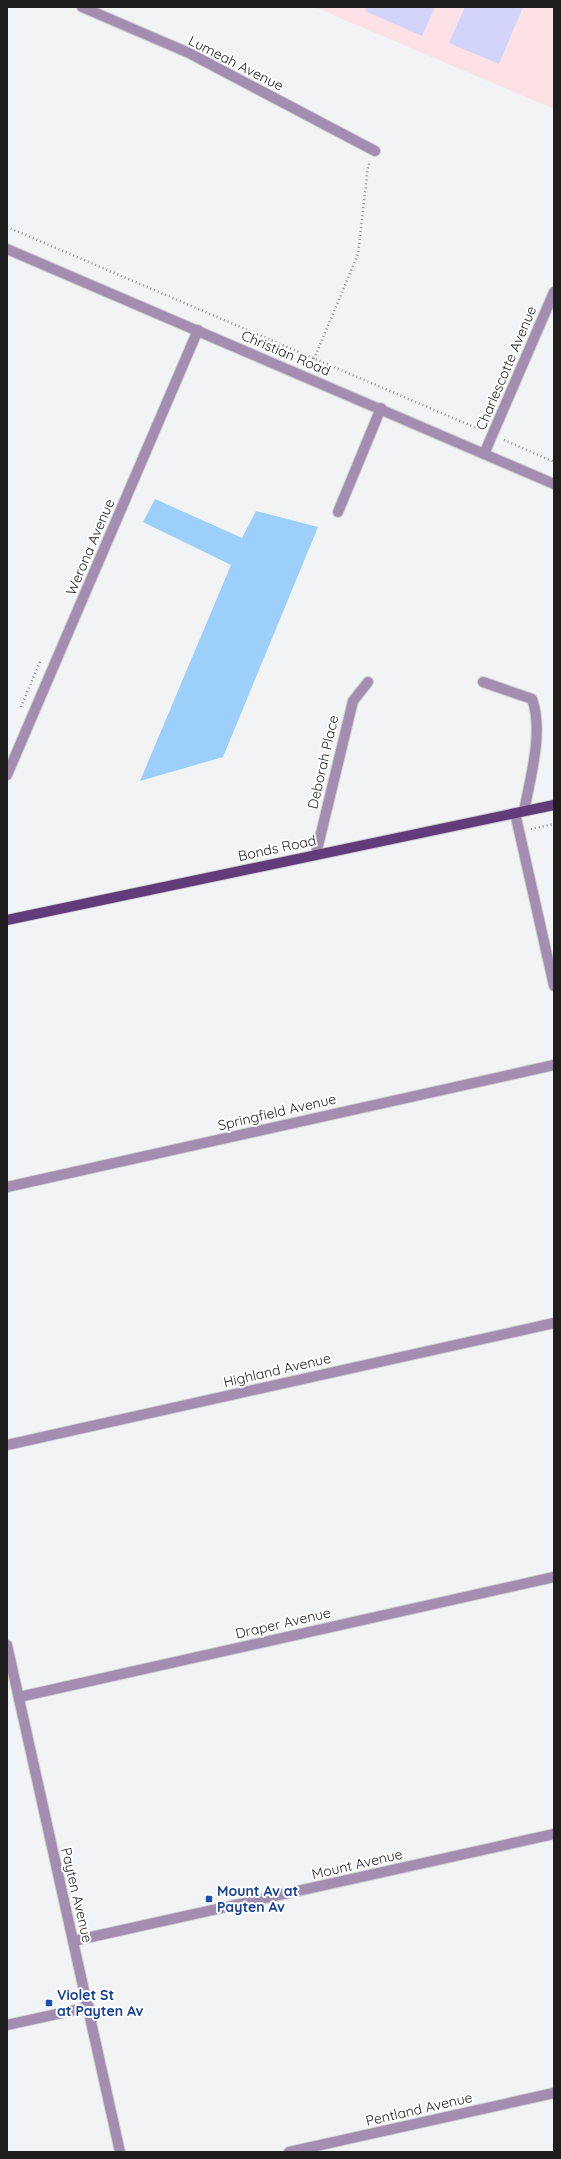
<svg xmlns="http://www.w3.org/2000/svg" width="561" height="2159" font-family="Quicksand,sans-serif">
<rect width="100%" height="100%" fill="#f2f3f4"/>
<polygon fill="#fce1e7" points="314,7 554,7 554,109"/>
<polygon fill="#9cd0fa" points="155,499 242,538 256,511 318,527 223,757 140,781 231,565 143,522"/>
<g fill="#d2d4f9">
<polygon points="366,7 435,7 422,36 365,11"/>
<polygon points="465,7 523,7 499,64 449,43"/>
</g>
<g fill="none" stroke-linecap="round" stroke-linejoin="round">
<defs>
<g id="minor">
<polyline points="82,7 189,53 375,151"/>
<polyline points="7,249 554,484"/>
<polyline points="484,454 554,292"/>
<polyline points="338,512 381,408"/>
<path d="M483,682L532,699C544,731 530,779 524,811"/>
<polyline points="7,775 198,330"/>
<polyline points="515,813 554,986"/>
<polyline points="316,854 353,701 368,682"/>
<polyline points="7,1187 554,1065"/>
<polyline points="7,1445 554,1323"/>
<polyline points="7,1645 120,2152"/>
<polyline points="19,1697 554,1577"/>
<polyline points="73,1941 554,1834"/>
<polyline points="7,2025 89,2007"/>
<polyline points="289,2152 554,2093"/>
</g>
<polyline id="major" points="7,920 554,805"/>
</defs>
<use href="#minor" stroke="#d0d1d2" stroke-width="12"/>
<use href="#major" stroke="#d0d1d2" stroke-width="12"/>
<g stroke="#8d8e8f" stroke-width="2.5" stroke-dasharray="1 3" stroke-linecap="butt">
<polyline points="7,227 481,430"/>
<polyline points="314,359 358,254 368,167 370,161"/>
<polyline points="504,440 554,462"/>
<polyline points="21,707 41,659"/>
<polyline points="531,829 554,824"/>
</g>
<use href="#minor" stroke="#a38eb2" stroke-width="10"/>
<use href="#major" stroke="#623b7a" stroke-width="10"/>
</g>
<g fill="#1a4fb4" stroke="#fff" stroke-width="1.5">
<rect x="205" y="1895" width="8" height="8" rx="2"/>
<rect x="45" y="1999" width="8" height="8" rx="2"/>
</g>
<g text-anchor="middle" dominant-baseline="central" stroke-width="4" stroke-linejoin="round" paint-order="stroke">
<g font-size="14" fill="#1e1e1f" stroke="#fff">
<text transform="translate(236 63) rotate(27)">Lumeah Avenue</text>
<text transform="translate(286 353) rotate(23)">Christian Road</text>
<text transform="translate(506 368) rotate(-67)">Charlescotte Avenue</text>
<text transform="translate(90 547) rotate(-67)">Werona Avenue</text>
<text transform="translate(323 762) rotate(-77)">Deborah Place</text>
<text transform="translate(277 848) rotate(-12)">Bonds Road</text>
<text transform="translate(277 1112) rotate(-13)">Springfield Avenue</text>
<text transform="translate(277 1370) rotate(-13)">Highland Avenue</text>
<text transform="translate(283 1623) rotate(-13)">Draper Avenue</text>
<text transform="translate(357 1864) rotate(-13)">Mount Avenue</text>
<text transform="translate(77 1895) rotate(77)">Payten Avenue</text>
<text transform="translate(419 2109) rotate(-13)">Pentland Avenue</text>
</g>
<g font-size="14" font-weight="bold" fill="#164399" stroke="#fff" text-anchor="start">
<text x="217" y="1891">Mount Av at<tspan x="217" dy="16">Payten Av</tspan></text>
<text x="57" y="1995">Violet St<tspan x="57" dy="16">at Payten Av</tspan></text>
</g>
</g>
<rect width="561" height="2159" fill="none" stroke="#1e1e1f" stroke-width="16"/>
</svg>
